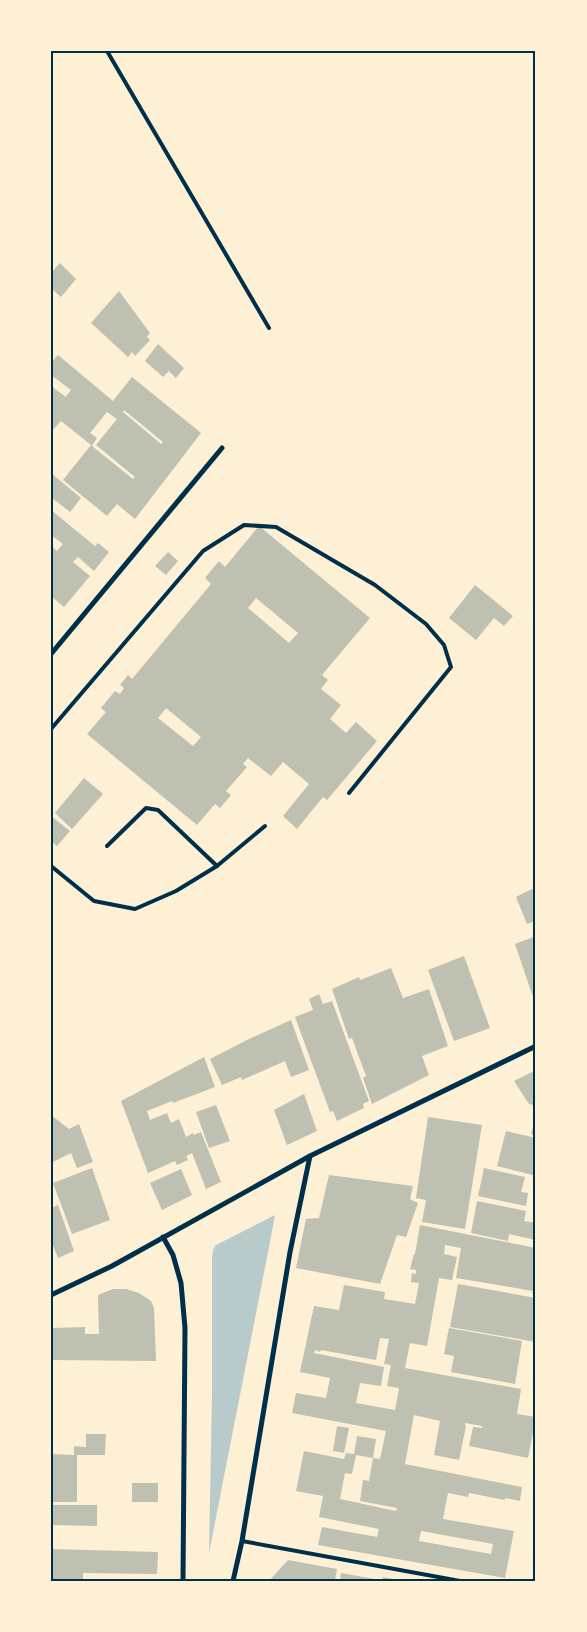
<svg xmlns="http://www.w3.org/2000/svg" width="587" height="1632" font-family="Literata,serif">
<rect width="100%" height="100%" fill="#fdf0d5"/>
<polygon fill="#b9caca" points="275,1215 270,1242 209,1553 212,1395 212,1258 213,1250 216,1245"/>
<g fill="#bec0b2" fill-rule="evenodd">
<polygon points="60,263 76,279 61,297 51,288 51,273"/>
<polygon points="119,291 150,333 147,337 150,340 135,356 132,352 128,357 91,323"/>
<polygon points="158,344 184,368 176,378 169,371 163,377 145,361"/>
<path d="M58,355L113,401L132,377L201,433L135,519L117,504L107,516L63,480L91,445L61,421L51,432V386L66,397L71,390L51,375V363ZM124,410L163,442L161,444L123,412ZM107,412L117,419L96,445L135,477L133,479L92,446L97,438L90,433Z"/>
<polygon points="51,473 81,498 70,512 51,497"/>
<polygon points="51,510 95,546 98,543 109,552 94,571 78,557 73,562 90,576 64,607 51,596 51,546 57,551 63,544 51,535"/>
<path d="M259,526L370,618L322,675L328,680L321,689L341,705L330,719L346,733L356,722L377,741L327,800L323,797L297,829L283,816L309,784L283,762L271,776L248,758L243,764L247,767L226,791L231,795L220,808L215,804L197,825L87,734L106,712L101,708L115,691L120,694L124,688L120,685L128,675L132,679L211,584L205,578L219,561L225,567ZM256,598L298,633L289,643L248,608ZM166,708L201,737L193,746L158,718Z"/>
<polygon points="168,552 178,561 166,575 155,566"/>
<polygon points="475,585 513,616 504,626 494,618 476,640 449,618"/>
<polygon points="84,778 103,794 72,829 55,813"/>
<polygon points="51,816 70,831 57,846 51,841"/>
<polygon points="536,887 536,921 527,924 516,897"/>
<polygon points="536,936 536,996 533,997 515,944"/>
<polygon points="464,956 490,1028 454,1041 428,970"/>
<polygon points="391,968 403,998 429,989 448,1046 422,1056 429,1075 372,1104 363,1078 366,1076 352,1038 349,1039 332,989 359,977 360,980"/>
<polygon points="319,994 323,1004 332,1001 369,1101 363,1104 364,1108 337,1121 333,1111 330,1112 295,1017 313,1010 309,999"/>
<polygon points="291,1020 309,1070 291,1077 285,1061 242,1080 241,1077 222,1085 210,1059 249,1039"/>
<polygon points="204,1057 215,1087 173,1103 172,1101 147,1111 150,1120 167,1113 171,1123 179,1119 186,1137 193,1133 194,1135 201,1132 221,1182 206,1189 192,1153 186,1156 188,1160 177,1165 175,1161 148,1173 121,1101"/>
<polygon points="536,1070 536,1106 529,1104 514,1081"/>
<polygon points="304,1094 317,1131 287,1145 274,1110"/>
<polygon points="216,1105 230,1141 209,1148 196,1112"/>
<polygon points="51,1115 69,1129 79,1124 93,1162 77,1168 71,1153 51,1163"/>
<polygon points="428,1117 482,1125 465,1229 422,1222 426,1200 416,1198"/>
<polygon points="535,1118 536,1118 536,1135 531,1134"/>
<polygon points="506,1131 536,1138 536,1176 497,1166"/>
<polygon points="92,1168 110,1220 72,1234 53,1183"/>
<polygon points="484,1168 525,1177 521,1192 528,1193 526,1206 478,1196"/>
<polygon points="181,1169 192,1195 162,1210 150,1183"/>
<polygon points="329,1175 413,1186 410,1199 418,1203 406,1237 397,1235 380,1284 296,1268 306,1219 319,1218"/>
<polygon points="477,1201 526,1211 524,1221 536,1223 536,1240 509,1234 508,1241 471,1233"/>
<polygon points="58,1205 74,1251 58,1258 51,1240 51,1208"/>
<path d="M420,1225L536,1248V1295L532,1294L533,1291L456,1278L461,1248L445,1245L444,1254L457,1257L452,1280L439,1278L427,1346L410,1343L405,1368L521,1389L517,1414L536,1417L528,1458L469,1446L473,1427L482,1428V1426L465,1423V1425L466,1426L459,1460L434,1455L440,1421L414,1415L405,1464L522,1487L520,1501L505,1498V1500L469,1493L468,1497L448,1493L443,1519L514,1531L505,1578L318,1545L322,1527L377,1537L379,1529L319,1517L323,1496L296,1491L304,1451L344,1459L346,1453L354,1454L357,1436L376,1439L373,1458L356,1455L352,1474L345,1473L340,1499L396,1511L397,1508L360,1501L363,1480L369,1481L373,1458L380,1459L386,1431L292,1413L296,1393L326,1398L330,1378L300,1372L314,1306L339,1310L344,1285L385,1292L384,1299L415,1304L419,1283L411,1282L412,1273L416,1274V1270L410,1269L414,1254H415ZM380,1338L389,1339L384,1364L391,1365L387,1386L399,1388L395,1410L356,1403L360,1383L381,1386L384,1367L314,1353L315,1350L320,1352L321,1350L376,1360ZM421,1531L493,1544L491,1554L419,1541Z"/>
<polygon points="458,1284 536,1298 536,1342 450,1327"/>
<polygon points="113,1289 126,1289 139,1293 151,1301 154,1308 156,1361 51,1360 51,1328 85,1327 85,1334 99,1334 98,1295"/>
<polygon points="449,1328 522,1341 515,1384 451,1372 454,1356 444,1354"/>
<polygon points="337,1426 349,1428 344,1453 333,1451"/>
<polygon points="86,1434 106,1434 105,1455 77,1455 77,1502 51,1502 51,1454 74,1455 74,1446 86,1447"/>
<rect x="132" y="1483" width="26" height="19"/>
<polygon points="51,1505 97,1505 97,1526 51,1525"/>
<polygon points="51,1549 158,1552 157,1574 83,1573 83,1581 51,1581"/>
<polygon points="288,1560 337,1569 335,1581 269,1581"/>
<polygon points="341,1573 380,1580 380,1581 340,1581"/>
<polygon points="383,1577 400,1580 400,1581 382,1581"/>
</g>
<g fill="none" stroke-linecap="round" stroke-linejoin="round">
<g stroke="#003049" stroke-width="4">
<polyline points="107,51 269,328"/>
<polyline points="51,729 203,551 244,525 276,527 375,585 426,624 444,645 451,667 349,793"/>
<polyline points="107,846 146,808 158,810 217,866"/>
<polyline points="51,866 94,901 135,909 176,891 217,866 265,826"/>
<polyline points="242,1541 460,1581"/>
</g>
<g stroke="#003049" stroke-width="5">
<polyline points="51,654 222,448"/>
<polyline points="163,1237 173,1255 181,1283 185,1328 183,1581"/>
<polyline points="51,1295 112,1266 310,1156 536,1046"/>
<polyline points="233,1581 242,1541 290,1252 310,1156"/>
</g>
</g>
<rect width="587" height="1632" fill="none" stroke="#fdf0d5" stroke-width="105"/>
<rect x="52" y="52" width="482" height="1528" fill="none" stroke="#003049" stroke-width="2"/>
</svg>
